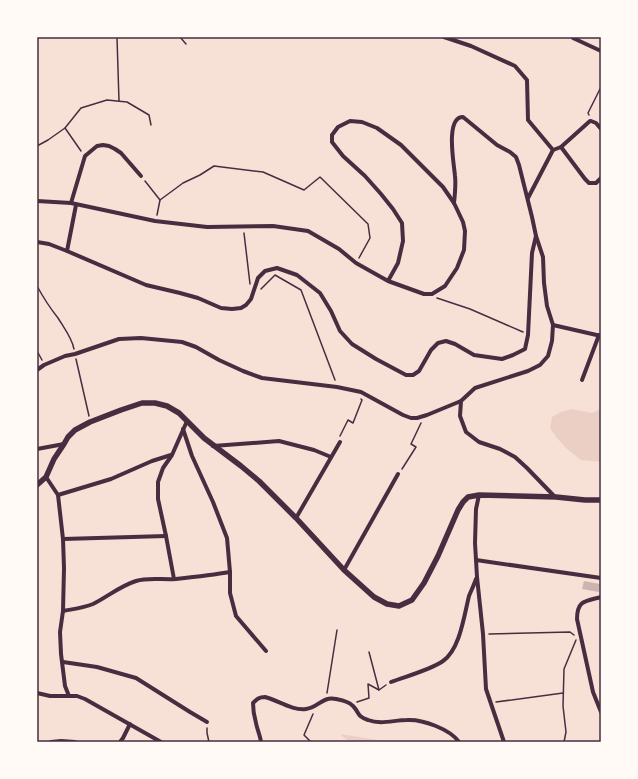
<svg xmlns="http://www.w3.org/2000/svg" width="638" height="779" font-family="'Sofia Sans Condensed',sans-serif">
<rect width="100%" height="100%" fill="#f7e1d7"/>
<g fill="#ebcfc5">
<polygon points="572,409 592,413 601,409 601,462 581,460 567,449 557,438 550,428 552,417 561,412"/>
<polygon points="340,734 390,742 391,742 349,742"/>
</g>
<polygon fill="#ccb4b1" points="584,581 600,584 599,592 582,589"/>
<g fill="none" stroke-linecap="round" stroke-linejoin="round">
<g stroke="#4a2c40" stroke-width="1.5">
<polyline points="180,37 186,44"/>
<polyline points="117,38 119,101"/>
<polyline points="589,115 588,113 601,87"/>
<polyline points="65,128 81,151"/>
<polyline points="37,146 48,140 65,128 81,108 107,100 127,102 149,115 151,125"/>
<polyline points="145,181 160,200"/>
<polyline points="157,215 160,200 183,183 200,175 214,166 263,172 304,190 320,177 368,224 370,238 359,258"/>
<polyline points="244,233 250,284"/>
<path d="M37,286C43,297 50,308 58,318C64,328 72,338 74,349"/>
<polyline points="261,289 275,275 301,290 335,380"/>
<polyline points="437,298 470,309 523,332"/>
<polyline points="37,351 42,360"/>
<polyline points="76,359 89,416"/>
<polyline points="340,436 348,420 353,423 362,400 361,399"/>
<polyline points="402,469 416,447 411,444 421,423"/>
<polyline points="489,634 570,632 574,635"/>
<polyline points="369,652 379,690"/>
<polyline points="327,693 337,630"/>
<polyline points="357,702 369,698 368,684 379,690 386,685"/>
<polyline points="496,702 563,693"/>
<polyline points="207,728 207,733 209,742"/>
<polyline points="311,742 304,735 313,714"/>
<polyline points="564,742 566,732 563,706 564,669 576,640"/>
</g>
<g stroke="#4a2c40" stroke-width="4">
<polyline points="444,37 471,46 515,66 527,80 528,120 553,150"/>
<polyline points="573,38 601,51"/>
<polyline points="561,147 585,179 589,183 596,183 601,178"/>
<polyline points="528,198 553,150 561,147 590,121 591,121 596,123 601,129"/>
<polyline points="37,201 71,203 155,221 207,227 273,226 308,231 339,249 356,263 388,281 424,294 432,294 445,286 457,268 464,250 465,231 463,222 454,203 443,187 401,145 377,128 362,122 350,121 338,127 332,135 332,142 343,156 365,176 381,194 393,209 402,223 403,241 398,263 388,281"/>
<polyline points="71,203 85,156 97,146 103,145 109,146 115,149 121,153 141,176"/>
<polyline points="37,242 49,244 67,251 146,285 180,293 198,298 221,308 232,309 241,308 246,305 251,299 258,278 265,271 277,268 297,275 320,293 331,311 340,331 352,344 376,359 406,375 413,375 419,371 431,350 438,343 446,341 455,344 474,355 502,359 513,355 525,349 528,335 532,253 536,236"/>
<polyline points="67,251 76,205"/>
<polyline points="553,325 601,336"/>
<path d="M37,370L44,365L65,356L75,354L119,339L141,338L182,342L196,347L219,360L243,371L262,378L337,387L361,392L403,415L411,418H417L427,415L461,401L475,388L528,371L540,365L548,356L552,341L553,325L547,306L544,283L543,257L536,236L532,217L519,165L516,157L510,152L497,145L463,117C445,117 454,164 455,176C456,185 455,194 454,203"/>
<polyline points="582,380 599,335"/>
<polyline points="461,401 460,416 466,432 479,442 500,449 515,457 527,468 555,497"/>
<polyline points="183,429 192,456 213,502 227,538 230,572 230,593 236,616 266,651"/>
<polyline points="213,446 279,441 314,450 331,457"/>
<polyline points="37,449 64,444"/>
<polyline points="46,477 58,495 63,539 64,568 63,611 60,632 61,654 65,686 69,696"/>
<polyline points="58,495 111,479 152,461 171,455"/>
<polyline points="479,495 476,509 475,543 477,577 483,634 486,689 504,742"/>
<polyline points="296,518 340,442"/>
<polyline points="63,539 166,536"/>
<polyline points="476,560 601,578"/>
<polyline points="344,570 398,474"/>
<polyline points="174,579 166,536 158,499 158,482 163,468 172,455 187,421"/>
<path d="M601,597C586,601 577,600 577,619L593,692L601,712"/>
<path d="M63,611C73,609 83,608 93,604C107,597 120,586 136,581C148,577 163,580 176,579C194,577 212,575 230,572"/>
<polyline points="63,662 97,667 136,678 190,712 207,722"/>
<path d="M391,682C407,676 430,670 443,661C460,649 464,616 469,596C471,591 474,585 476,579"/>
<polyline points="37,693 50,696 77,696 85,699 161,742"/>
<polyline points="51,742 61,741 75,742"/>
<polyline points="120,742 123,738 130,724"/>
<path d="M261,742C260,735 257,729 256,723C254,716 253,710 253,703C257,699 259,697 265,697C277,700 293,711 306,709C318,708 322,696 336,699C341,700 350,702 353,706C360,713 356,716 368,720C381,725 394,720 407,720C422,719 450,729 459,742"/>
</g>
<polyline stroke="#4a2c40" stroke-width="5.5" points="37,485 46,477 54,459 64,444 68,437 75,430 90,422 121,410 142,403 155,403 167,406 179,413 204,438 241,466 259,481 296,518 344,570 374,597 387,604 399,606 412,600 424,583 438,556 458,510 463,502 468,497 479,495 556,497 585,500 601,500"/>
</g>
<rect width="638" height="779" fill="none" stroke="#fffaf5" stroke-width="76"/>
<rect x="38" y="38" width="562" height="703" fill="none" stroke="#4a2c40" stroke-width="1.5"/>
</svg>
